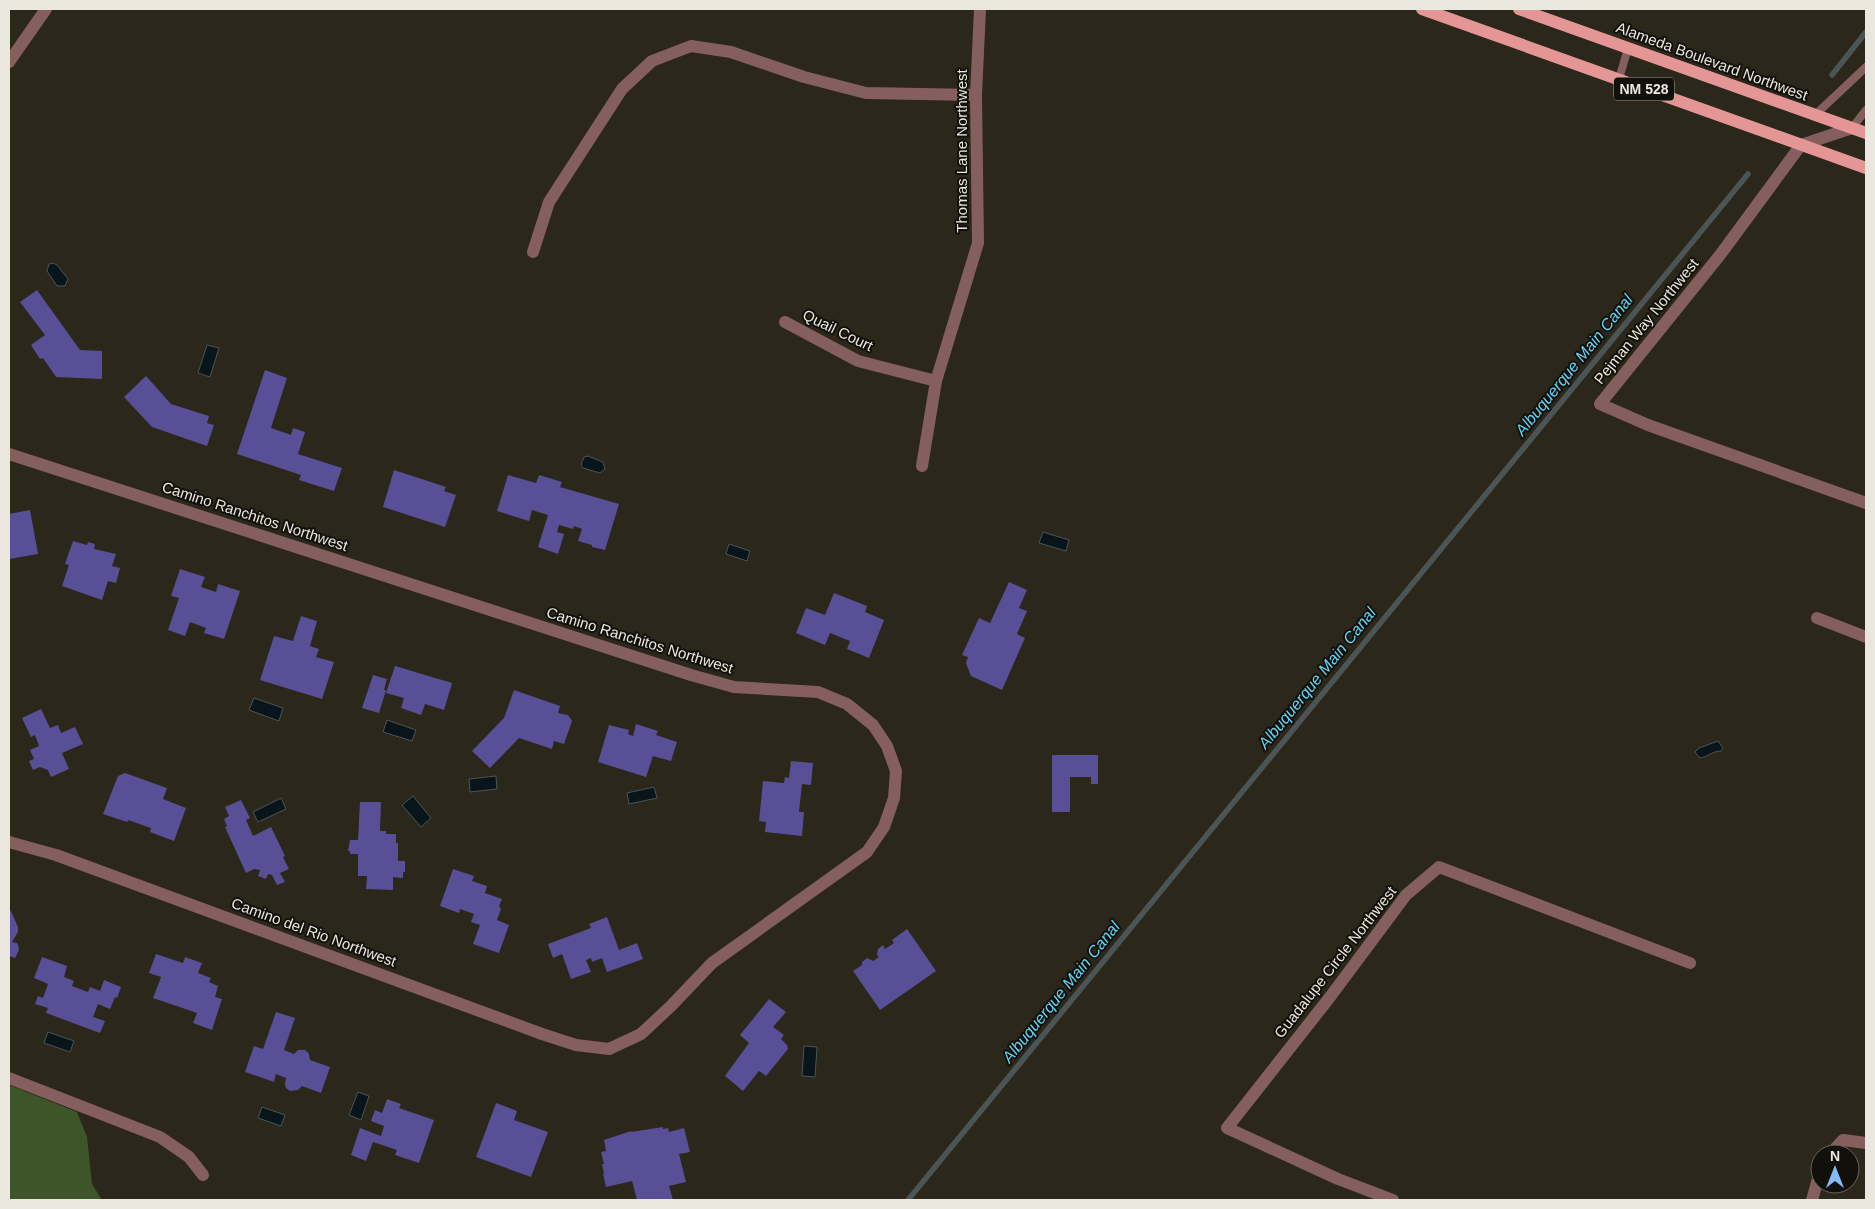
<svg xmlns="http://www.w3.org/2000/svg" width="1875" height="1209" font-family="Helvetica,sans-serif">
<rect width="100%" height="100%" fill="#2b271a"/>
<polygon fill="#3d5528" points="9,1085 77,1112 87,1137 92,1184 102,1200 9,1200"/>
<g fill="#08161b" stroke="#4c5556">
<polygon points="53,263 57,265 68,279 65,286 57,286 47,271 49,264"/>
<polygon points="207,345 219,348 210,377 198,373"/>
<polygon points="588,456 603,462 605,469 600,473 583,468 581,465 584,457"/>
<polygon points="1043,532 1069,540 1066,551 1039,543"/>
<polygon points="729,544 750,551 747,561 726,554"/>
<polygon points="254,698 283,708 279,721 249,710"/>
<polygon points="387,720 416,730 412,741 383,732"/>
<path d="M1718,741L1723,748L1721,751C1713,751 1707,757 1700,758L1695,752L1699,748Z"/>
<polygon points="496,776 497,789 470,792 469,779"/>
<polygon points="654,787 657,798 629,804 627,793"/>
<polygon points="413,796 431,818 421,827 402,805"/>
<polygon points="281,798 286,809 258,822 253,812"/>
<polygon points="48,1032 74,1041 70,1052 44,1043"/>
<polygon points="804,1046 817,1047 815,1077 802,1076"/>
<polygon points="358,1092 369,1096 361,1120 349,1115"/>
<polygon points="262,1107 285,1115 281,1126 258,1118"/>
</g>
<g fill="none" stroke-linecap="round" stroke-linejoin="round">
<g stroke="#4c5556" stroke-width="5.5">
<polyline points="1832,75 1866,32"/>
<polyline points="908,1200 1748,174"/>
</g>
</g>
<g fill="#584f96">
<polygon points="37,290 80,350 102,351 102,379 56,377 43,358 40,359 31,345 45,335 20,302"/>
<polygon points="265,370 287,378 271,428 291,435 293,428 305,432 298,454 342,468 334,491 299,480 301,475 237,454"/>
<polygon points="146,376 171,404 209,416 207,423 214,425 207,446 152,427 124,397"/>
<polygon points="394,470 446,487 444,491 456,495 445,527 383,507"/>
<polygon points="508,475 536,483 539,475 562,482 560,487 619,504 605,550 592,547 592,545 578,541 582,529 574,526 573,529 559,525 557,532 564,534 558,554 538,547 548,515 532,510 529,521 497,511"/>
<polygon points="30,510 38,554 9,559 9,514"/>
<polygon points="73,541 87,545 88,542 95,544 94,549 116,554 112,566 120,568 116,583 108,581 102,600 62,586 69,565 65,564"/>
<polygon points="180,569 205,577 201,587 216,592 218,584 240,591 224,639 204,633 206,628 190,622 185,636 168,630 179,598 171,596"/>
<polygon points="1009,582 1027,590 1019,608 1027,611 1017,634 1025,638 1002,690 971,676 966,663 968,657 962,655 979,618 990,623"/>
<polygon points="834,593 867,606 865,612 884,620 869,658 847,649 850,641 830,633 825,645 796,633 806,608 825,615"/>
<polygon points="301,616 317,621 310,646 319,649 316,657 334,662 322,699 260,680 274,636 293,641"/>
<polygon points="395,666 452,683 444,710 425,704 421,715 401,708 404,698 386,693"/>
<polygon points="373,675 387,679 384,690 386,690 379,713 362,708"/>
<polygon points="514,690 560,706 558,713 568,715 572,721 564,744 554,741 552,749 519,738 490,768 472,751 504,718"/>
<polygon points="41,709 50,728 58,725 61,733 75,727 83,744 62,753 69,769 51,777 48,770 40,767 33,770 29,761 34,759 30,750 39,746 35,735 31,737 22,718"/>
<polygon points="636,724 658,731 656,735 677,742 671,761 653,756 646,777 598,762 609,725 629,730 628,734 633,736"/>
<polygon points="1052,755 1098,755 1098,784 1091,784 1091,777 1070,777 1070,812 1052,812"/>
<polygon points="791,761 813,763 811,785 802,784 799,812 804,812 802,836 765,832 766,822 759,821 763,781 784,783 785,777 789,778"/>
<polygon points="125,773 167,788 163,799 186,808 174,841 150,832 151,828 128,820 127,822 103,814 118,776"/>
<polygon points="241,800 250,818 246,820 253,836 271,827 285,856 283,857 289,869 280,873 285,882 277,885 272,875 268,874 266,879 258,876 260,870 254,869 246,873 225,827 227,826 224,819 229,816 225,807"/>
<polygon points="360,802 381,802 380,831 386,831 386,834 396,834 396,843 398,843 398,861 405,861 405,872 403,872 403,878 393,877 393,890 366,889 367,876 358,876 358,854 350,854 350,851 348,851 350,840 358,840"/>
<polygon points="453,869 474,876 472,881 487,886 485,893 502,899 499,906 501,909 497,920 509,925 499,953 473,944 480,925 471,922 474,914 460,909 459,913 440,906"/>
<polygon points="11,911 18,927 18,932 12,942 17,943 18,945 19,950 15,958 9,956 9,912"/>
<polygon points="607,917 619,950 637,943 643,959 607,972 602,958 592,962 591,958 586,960 591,972 571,979 562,954 553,958 548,944 591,928 589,924"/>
<polygon points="907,929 936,971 880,1010 853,971 862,965 862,962 867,958 873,961 879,957 877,955 878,949 883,945 885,949 894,943 892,940"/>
<polygon points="156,954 183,963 185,957 202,963 198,973 211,978 209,982 218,986 215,997 222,999 212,1030 193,1023 197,1013 153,998 161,977 149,973"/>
<polygon points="42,957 67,966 64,977 74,981 72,986 88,992 90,987 100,991 104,980 121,987 117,998 115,997 110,1009 98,1004 93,1017 105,1021 100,1033 46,1013 48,1008 35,1004 38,996 43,998 48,984 34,978"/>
<polygon points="769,999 786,1012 773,1027 784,1035 781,1039 787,1045 788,1049 766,1076 759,1071 743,1091 725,1076 749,1043 740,1035"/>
<polygon points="276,1012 295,1018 284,1050 294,1054 298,1050 305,1050 309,1054 310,1060 330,1067 321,1093 302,1086 298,1090 290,1091 286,1088 285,1084 286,1078 276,1074 274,1082 245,1072 254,1046 263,1049"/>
<polygon points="387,1099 401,1104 399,1108 434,1120 419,1163 395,1155 397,1150 373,1142 366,1161 351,1155 360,1128 381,1136 384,1126 371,1121 375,1110 382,1113"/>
<polygon points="496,1103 517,1111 514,1120 548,1132 531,1177 476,1157"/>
<polygon points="663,1127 663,1129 668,1128 669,1132 684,1128 690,1152 679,1154 686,1182 669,1186 673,1200 637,1200 632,1181 606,1187 603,1174 604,1174 602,1164 604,1164 601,1152 606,1151 604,1140 631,1131 631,1132"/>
</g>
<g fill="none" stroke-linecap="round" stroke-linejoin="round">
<g stroke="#855f5e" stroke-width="8">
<polyline points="1619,79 1628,48"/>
<polyline points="1815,115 1866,67"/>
<polyline points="1852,128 1866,110"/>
</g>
<g stroke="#855f5e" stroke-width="12">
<polyline points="1852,128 1801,145 1720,255 1600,404 1648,425 1866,503"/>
<polyline points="533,252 549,202 622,89 652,61 691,46 731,52 804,77 866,93 976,95"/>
<polyline points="785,322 858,361 936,381"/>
<polyline points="9,454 691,675 734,687 818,692 847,704 873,725 887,746 896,771 894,798 884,827 867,852 712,963 671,1006 641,1034 609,1049 576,1045 542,1034 56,855 9,842"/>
<polyline points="922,466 936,381 978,243 976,95 980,9"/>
<polyline points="1817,618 1866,637"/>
<polyline points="9,1078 160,1137 189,1157 203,1175"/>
<polyline points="1830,1154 1843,1140 1866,1143"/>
<polyline points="1393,1200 1338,1179 1227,1128 1330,997 1406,895 1439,867 1690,963"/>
<polyline points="1812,1200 1820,1172"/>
</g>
<polyline stroke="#855f5e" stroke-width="12" points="9,62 46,9"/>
<g stroke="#e49595" stroke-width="12">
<polyline points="1422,9 1866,168"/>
<polyline points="1519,9 1866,133"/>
</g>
</g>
<g text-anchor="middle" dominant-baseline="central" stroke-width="4" stroke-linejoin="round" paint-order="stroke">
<rect fill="#12100a" stroke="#a8a69e" stroke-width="1" x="1614" y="77.5" width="60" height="23" rx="4"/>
<g font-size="14" font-weight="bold" fill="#e9e7de">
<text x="1644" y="89">NM 528</text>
</g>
<g font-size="15" fill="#e9e7de" stroke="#12100a">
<text transform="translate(1712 61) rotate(20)">Alameda Boulevard Northwest</text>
<text transform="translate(961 151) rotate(-90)">Thomas Lane Northwest</text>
<text transform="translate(1646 321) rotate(-51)">Pejman Way Northwest</text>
<text transform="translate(838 330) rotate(26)">Quail Court</text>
<text transform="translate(255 516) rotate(18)">Camino Ranchitos Northwest</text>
<text transform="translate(640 640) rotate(17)">Camino Ranchitos Northwest</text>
<text transform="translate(314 932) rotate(20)">Camino del Rio Northwest</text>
<text transform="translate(1335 962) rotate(-52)">Guadalupe Circle Northwest</text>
</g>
<g font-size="16" font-style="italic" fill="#63d6f9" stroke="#12100a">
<text transform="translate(1574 365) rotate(-51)">Albuquerque Main Canal</text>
<text transform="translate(1317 678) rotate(-51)">Albuquerque Main Canal</text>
<text transform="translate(1061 992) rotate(-51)">Albuquerque Main Canal</text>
</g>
</g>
<rect width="1875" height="1209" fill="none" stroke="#e9e7de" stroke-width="20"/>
<g transform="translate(1835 1169)"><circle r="24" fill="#12100a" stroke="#68665f"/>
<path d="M0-4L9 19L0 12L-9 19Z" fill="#82bcfa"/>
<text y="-8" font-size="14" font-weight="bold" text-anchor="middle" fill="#e9e7de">N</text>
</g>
</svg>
